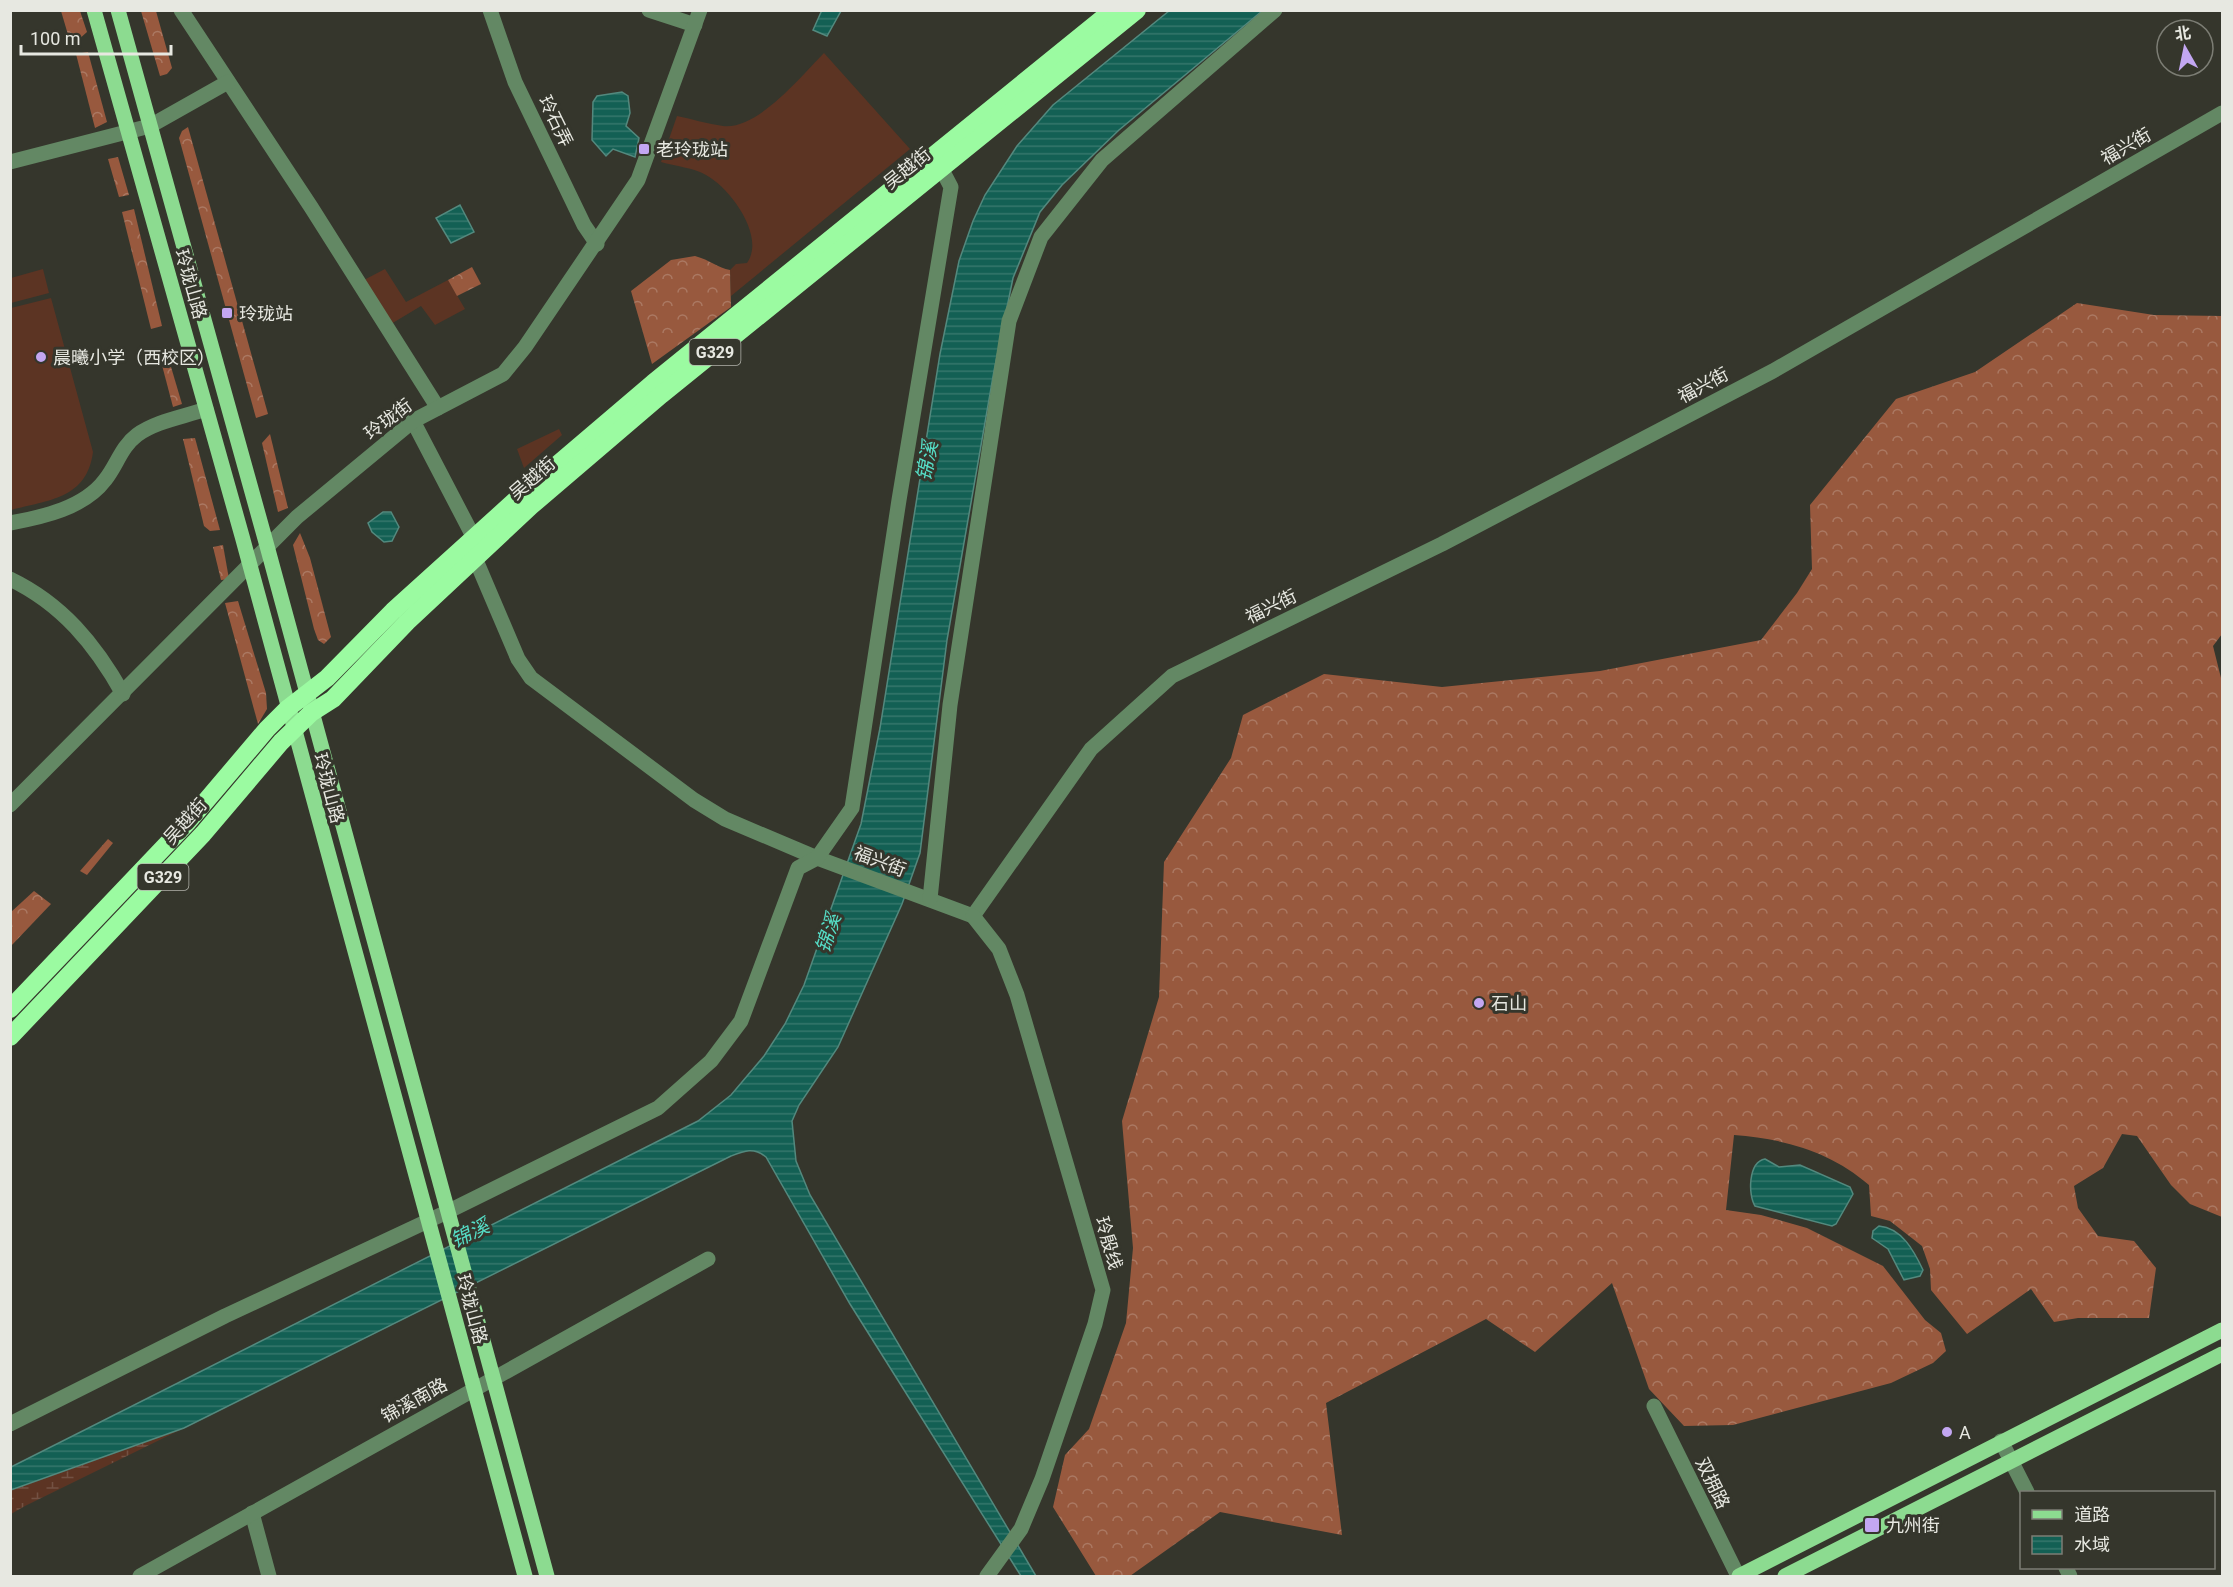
<svg xmlns="http://www.w3.org/2000/svg" width="2233" height="1587" font-family="Roboto,'Noto Sans SC',sans-serif">
<defs>
<pattern id="forest-crowns" width="20" height="18" patternUnits="userSpaceOnUse" patternTransform="scale(1.5)"><rect width="20" height="18" fill="#98593e"/><path d="M2 6a3 3 0 1 1 6 0M12 15a3 3 0 1 1 6 0" fill="none" stroke="#ab7963"/></pattern>
<pattern id="wetland-marsh" width="20" height="14" patternUnits="userSpaceOnUse" patternTransform="scale(1.5)"><rect width="20" height="14" fill="#5c3423"/><path d="M1 5h8M5 5V1M11 12h8M15 12V8" fill="none" stroke="#735143"/></pattern>
<pattern id="water-rules" width="6" height="5" patternUnits="userSpaceOnUse" patternTransform="scale(1.5)"><rect width="6" height="5" fill="#136054"/><path d="M0 2.5h6" fill="none" stroke="#35776c"/></pattern>
</defs>
<rect width="100%" height="100%" fill="#35362c"/>
<g fill="#5c3423">
<path d="M824,53L910,149L731,296L730,270L736,264L747,263C766,236 730,188 706,175C694,168 675,166 661,162L677,116C692,119 708,124 723,126C758,130 801,76 824,53Z"/>
<polygon points="43,269 49,293 11,303 11,278"/>
<polygon points="385,269 406,302 448,280 465,309 435,325 421,306 391,324 362,281"/>
<path d="M51,298L93,452C87,499 48,500 11,510V308Z"/>
<polygon points="559,429 562,435 524,468 517,449"/>
</g>
<g fill="url(#forest-crowns)">
<polygon points="61,11 80,11 87,32 78,40 69,38"/>
<polygon points="141,11 156,11 172,68 167,74 160,76"/>
<polygon points="88,52 107,122 95,128 76,54"/>
<polygon points="188,127 268,414 256,418 179,138 182,131"/>
<polygon points="118,157 129,195 119,197 108,159"/>
<polygon points="134,209 162,326 151,329 122,212"/>
<path d="M695,256C710,260 718,268 730,270L731,307L652,364L631,291L671,260Z"/>
<polygon points="472,267 481,284 457,296 448,280"/>
<path d="M2077,303L2154,315L2222,316V634L2213,646L2222,682V1217L2190,1204L2171,1185L2137,1136L2122,1134L2103,1168L2074,1186L2078,1208L2098,1236L2134,1241L2156,1268L2149,1318H2078L2054,1322L2031,1289L1967,1334L1931,1290L1930,1269L1922,1246L1890,1221L1871,1216L1869,1185C1830,1151 1784,1139 1734,1135L1726,1210L1761,1215L1807,1228L1883,1266L1925,1320L1941,1333L1946,1351L1933,1363L1891,1383L1733,1425L1684,1426L1649,1389L1612,1283L1535,1352L1486,1319L1326,1403L1342,1535L1220,1512L1130,1576H1096L1053,1507L1065,1455L1089,1429L1126,1323L1133,1248L1122,1121L1159,997L1164,862L1231,758L1243,715L1324,674L1442,687L1600,671L1761,640L1797,593L1812,569L1810,505L1896,399L1975,372Z"/>
<polygon points="158,350 166,350 182,404 173,407"/>
<polygon points="270,434 288,508 278,512 262,443"/>
<polygon points="195,438 220,530 210,531 204,526 183,439"/>
<polygon points="300,533 310,558 331,637 324,644 318,640 314,629 293,545"/>
<polygon points="223,545 229,579 221,580 213,547"/>
<polygon points="238,601 266,693 267,709 258,724 225,603"/>
<polygon points="108,839 113,843 87,875 80,871"/>
<polygon points="34,891 51,904 11,946 11,912"/>
</g>
<polygon fill="url(#wetland-marsh)" points="184,1428 25,1506 11,1514 11,1490"/>
<g fill="url(#water-rules)" stroke="#53897e" stroke-width="1.5">
<polygon points="822,10 841,11 827,36 813,30"/>
<path d="M1169,11H1262L1119,130L1062,185L1040,212L1013,278L994,371L947,640L920,853L902,904L838,1047L799,1105L792,1121L796,1161L810,1195L1036,1576H1021L850,1304L766,1157C754,1147 744,1151 731,1156L184,1428L11,1490V1467L698,1121L731,1095L764,1056L785,1024L804,985L861,824L880,728L940,354L959,261L973,221L985,195L1017,146L1053,105Z"/>
<polygon points="622,92 628,96 630,113 626,126 639,138 635,157 613,149 606,156 592,140 593,102 597,96"/>
<polygon points="460,205 474,232 451,243 436,218"/>
<polygon points="383,512 391,512 399,527 392,541 384,542 372,532 368,523"/>
<path d="M1765,1159L1779,1167L1800,1165L1850,1187L1853,1194L1836,1224L1832,1226L1755,1206C1748,1195 1748,1162 1765,1159Z"/>
<path d="M1879,1226C1902,1228 1914,1251 1923,1270L1920,1276L1904,1280L1888,1249L1872,1238L1873,1231Z"/>
</g>
<g fill="none" stroke-linecap="round" stroke-linejoin="round">
<g stroke="#638864" stroke-width="15">
<polyline points="181,10 311,207 438,408"/>
<polyline points="490,10 515,82 584,225 597,244"/>
<polyline points="649,10 695,25"/>
<polyline points="10,162 150,126 228,82"/>
<polyline points="413,421 474,538"/>
<path d="M10,523C43,517 84,508 105,480C117,465 121,447 137,435C156,421 184,417 206,409"/>
<polyline points="475,558 518,659 531,678 694,800 725,819 817,858 973,916 1091,749 1172,676 1442,544 1773,371 2222,113"/>
<path d="M10,579C62,604 95,644 123,694"/>
<polyline points="10,805 297,517 413,421 503,374 525,347 638,180 700,10"/>
<polyline points="930,899 950,705 1009,321 1041,237 1102,160 1275,10"/>
<polyline points="973,916 999,949 1017,995 1103,1290 1095,1324 1042,1479 1021,1529 987,1576"/>
<polyline points="1654,1406 1738,1576"/>
<polyline points="10,1424 225,1316 447,1212 658,1108 711,1061 741,1021 798,868 817,858 852,808 899,500 951,187 941,168"/>
<polyline points="2001,1441 2027,1492"/>
<polyline points="252,1513 269,1576"/>
<polyline points="2066,1568 2070,1576"/>
<polyline points="140,1576 708,1259"/>
</g>
<g stroke="#8cdb90" stroke-width="15">
<polyline points="94,10 242,536 525,1576"/>
<polyline points="118,10 267,546 547,1576"/>
<polyline points="1739,1576 2222,1330"/>
<polyline points="1785,1576 2222,1354"/>
</g>
<g stroke="#9bfba1" stroke-width="18">
<polyline points="10,1009 188,822 267,729 287,709 327,678 393,611 518,498 653,383 1113,10"/>
<polyline points="10,1037 203,834 281,742 311,713 333,699 407,622 531,506 661,395 1137,10"/>
</g>
</g>
<g fill="#c3a7f2" stroke="#35362c" stroke-width="2">
<rect x="638" y="143" width="12" height="12" rx="3"/>
<rect x="221" y="307" width="12" height="12" rx="3"/>
<circle cx="41" cy="357" r="6"/>
<circle cx="1479" cy="1003" r="6"/>
<circle cx="1947" cy="1432" r="6"/>
<rect x="1864" y="1517" width="16" height="16" rx="3"/>
</g>
<g text-anchor="middle" dominant-baseline="central" stroke-width="6" stroke-linejoin="round" paint-order="stroke">
<g fill="#35362c" stroke="#b2b3ab" stroke-width="1.5">
<rect x="689.5" y="339" width="51" height="26" rx="4.5"/>
<rect x="137.5" y="864" width="51" height="26" rx="4.5"/>
</g>
<g font-size="16" font-weight="bold" fill="#e7e8e1">
<text x="715" y="352">G329</text>
<text x="163" y="877">G329</text>
</g>
<g font-size="18" fill="#e7e8e1" stroke="#35362c">
<text transform="translate(556 121) rotate(64)">玲石弄</text>
<text transform="translate(2126 146) rotate(-30)">福兴街</text>
<text transform="translate(907 168) rotate(-39)">吴越街</text>
<text transform="translate(191 284) rotate(74)">玲珑山路</text>
<text transform="translate(1703 385) rotate(-28)">福兴街</text>
<text transform="translate(388 419) rotate(-37)">玲珑街</text>
<text transform="translate(532 478) rotate(-41)">吴越街</text>
<text transform="translate(1271 606) rotate(-26)">福兴街</text>
<text transform="translate(329 788) rotate(75)">玲珑山路</text>
<text transform="translate(185 821) rotate(-48)">吴越街</text>
<text transform="translate(880 861) rotate(21)">福兴街</text>
<text transform="translate(1109 1243) rotate(74)">玲殷线</text>
<text transform="translate(472 1309) rotate(75)">玲珑山路</text>
<text transform="translate(414 1400) rotate(-29)">锦溪南路</text>
<text transform="translate(1713 1483) rotate(64)">双拥路</text>
</g>
<g font-size="18" fill="#e7e8e1" stroke="#35362c" text-anchor="start">
<text x="656" y="149">老玲珑站</text>
<text x="239" y="313">玲珑站</text>
<text x="53" y="357">晨曦小学（西校区）</text>
<text x="1491" y="1003">石山</text>
<text x="1959" y="1432">A</text>
<text x="1886" y="1525">九州街</text>
</g>
<g font-size="20" font-style="italic" fill="#55ddc6" stroke="#35362c">
<text transform="translate(927 461) rotate(-79)">锦溪</text>
<text transform="translate(828 933) rotate(-72)">锦溪</text>
<text transform="translate(470 1233) rotate(-26)">锦溪</text>
</g>
</g>
<rect width="2233" height="1587" fill="none" stroke="#e7e8e1" stroke-width="24"/>
<rect x="2020" y="1491" width="195" height="78" fill="#35362c" stroke="#7c7d74" stroke-width="1.5"/>
<rect x="2032" y="1510" width="30" height="9" fill="#8cdb90" stroke="#7c7d74" stroke-width="1.5"/>
<text x="2074" y="1521" font-size="18" fill="#e7e8e1">道路</text>
<rect x="2032" y="1536" width="30" height="18" fill="url(#water-rules)" stroke="#7c7d74" stroke-width="1.5"/>
<text x="2074" y="1551" font-size="18" fill="#e7e8e1">水域</text>
<g transform="translate(2185 48) rotate(351)"><circle r="28" fill="#35362c" stroke="#7c7d74" stroke-width="1.5"/>
<path d="M0-4.5L10 22L0 15L-10 22Z" fill="#c3a7f2"/>
<text y="-9" font-size="16" font-weight="bold" text-anchor="middle" fill="#e7e8e1">北</text>
</g>
<path d="M21 45v9h150v-9" fill="none" stroke="#e7e8e1" stroke-width="3"/>
<text x="30" y="45" font-size="18" fill="#e7e8e1" stroke="#35362c" stroke-width="4.5" paint-order="stroke">100 m</text>
</svg>
